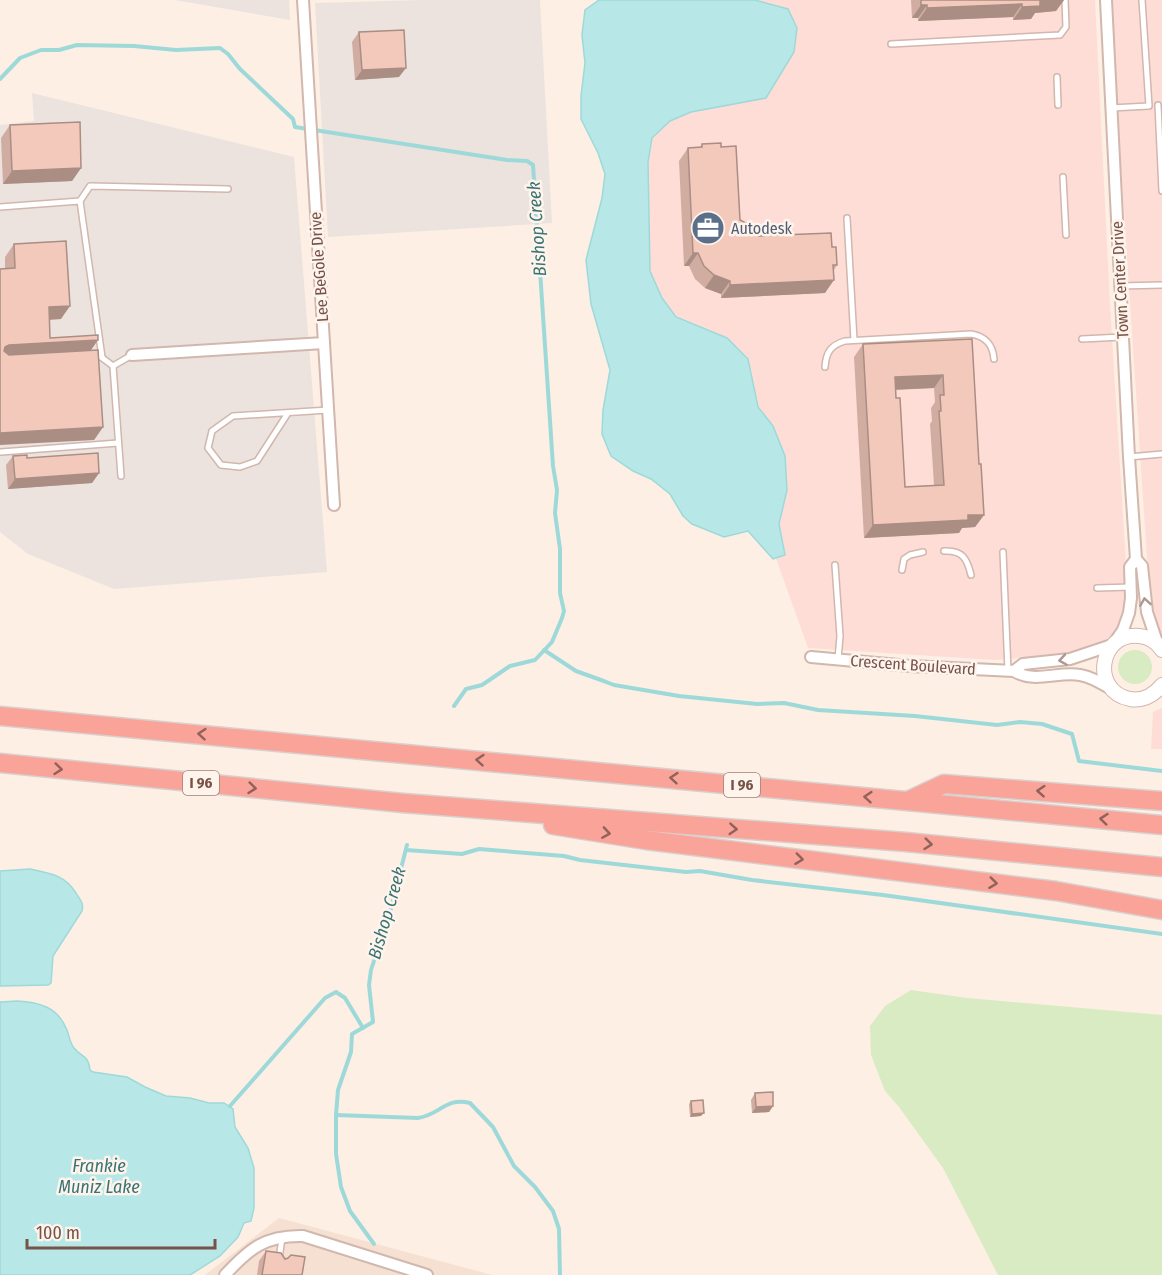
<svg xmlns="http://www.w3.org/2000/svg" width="1162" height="1275" font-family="'Fira Sans Condensed',sans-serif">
<rect width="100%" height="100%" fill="#fdefe4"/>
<polygon fill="#f5e0d2" points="279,1218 492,1275 205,1275"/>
<g fill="#feddd7">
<polygon points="696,0 1095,0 1110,305 1127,580 1125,604 1121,623 1110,638 1087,649 1051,656 995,660 808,648 764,525 612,268 626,107"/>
<polygon points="1110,0 1162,0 1162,640 1152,634"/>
<polygon points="1162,708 1162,749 1151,749 1153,712"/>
</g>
<g fill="#ece3df">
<polygon points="175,0 289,0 290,20"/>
<polygon points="422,0 540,0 552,223 328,237 315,3"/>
<polygon points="32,93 294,157 327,572 114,589 28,554 0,532 0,125 34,121"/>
</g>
<g fill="#d9ebc2">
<circle cx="1135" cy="667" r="17"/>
<polygon points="911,990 967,998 1162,1015 1162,1275 998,1275 943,1168 899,1107 885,1091 871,1055 870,1026 885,1006"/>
</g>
<g fill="#b8e7e7" stroke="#9ed9d9" stroke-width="1.5">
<polygon points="599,0 755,0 788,9 797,28 794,52 766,98 691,112 670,121 652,138 648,162 650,271 662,298 676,317 727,338 748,359 758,407 773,426 785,456 787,490 779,524 785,555 773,559 748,531 724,537 692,524 683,516 670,494 651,479 633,471 611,456 602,434 603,410 610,370 591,304 586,260 602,198 605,174 598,153 581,119 581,96 585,63 582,35 585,10"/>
<path d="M30,869C50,873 65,875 76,893C80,900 84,902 82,911L53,956L51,983L48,985L0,986V871Z"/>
<path d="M17,1001C39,1002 58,1007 67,1030C69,1035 70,1043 74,1048C82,1058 88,1054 90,1070L93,1072L127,1077L145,1087L166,1096L190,1098L209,1103H224L233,1109L235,1127L248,1148L254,1168V1208L251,1221L244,1223L238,1237L220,1256L190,1275H0V1002Z"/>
</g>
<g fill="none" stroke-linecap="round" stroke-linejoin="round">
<g stroke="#9ed9d9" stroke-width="4">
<polyline points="0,79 20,58 41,50 59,50 77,45 134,46 176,50 220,48 228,54 240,69 293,119 295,127 507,160 527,161 533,165 553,466 557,490 555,513 560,549 560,593 564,611 562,618 552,642 535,660 510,666 482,685 466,689 454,706"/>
<polyline points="544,650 576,671 601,680 614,685 679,696 757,704 784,703 818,710 915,716 997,725 1020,722 1042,724 1072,734 1079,761 1162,771"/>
<polyline points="406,850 462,854 479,849 564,856 580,860 686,872 700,871 752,880 883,895 1162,934"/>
<polyline points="230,1106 325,998 336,992 345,998 363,1028"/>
<path d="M336,1115L418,1118C440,1115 445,1097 470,1103L493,1127L514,1166L535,1187L553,1211L559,1229L560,1275"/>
<polyline points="374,1244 350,1211 341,1187 336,1154 336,1115 338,1090 351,1052 352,1034 373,1022 369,985 371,970 390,912 407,845"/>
</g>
<defs>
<g id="lane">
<polyline points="891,44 1060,35 1066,27 1065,0"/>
<polyline points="1057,77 1058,105"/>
<polyline points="1158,105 1162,191"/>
<polyline points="1111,108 1149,106 1142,0"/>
<polyline points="1063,177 1066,235"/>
<polyline points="80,201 90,186 228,189"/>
<polyline points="0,207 80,201 102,357"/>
<polyline points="847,218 854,340"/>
<polyline points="1120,286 1162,285"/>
<polyline points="1082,339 1122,337"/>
<polyline points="101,357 113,366 132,355"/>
<polyline points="113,366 121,476"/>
<path d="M825,367C826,352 831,345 845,341L971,334C985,336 993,345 994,359"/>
<polyline points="288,413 257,461 240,467 221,465 208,448 212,431 233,416 328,410"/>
<polyline points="1,452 118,443"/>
<polyline points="1129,457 1162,454"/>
<path d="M944,551C962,550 967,558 971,575"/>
<polyline points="1003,552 1008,671"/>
<polyline points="835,565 840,636 838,659"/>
<polyline points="902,570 904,559 910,555 923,552"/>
<polyline points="1097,588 1131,587"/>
<polyline points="279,1259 282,1238"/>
</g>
<g id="street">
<polyline points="1106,0 1129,457 1136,559 1142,566 1147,612 1158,645"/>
<polyline points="324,343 334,505"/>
<polyline points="132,355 324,343 303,0"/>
<polyline points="1114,643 1123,630 1129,613 1131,598 1130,567 1136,559"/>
<path d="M811,657L910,666L1014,671C1034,684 1058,671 1080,675C1092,677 1101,683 1111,689"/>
<polyline points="1014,671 1023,664 1070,659 1112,645"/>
<path d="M225,1275C249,1249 265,1235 303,1236L427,1275"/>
</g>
<path id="secondary" d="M1162,650C1157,642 1149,637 1139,636C1099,632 1090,691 1130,699C1143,701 1154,695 1162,685"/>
<g id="highway">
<polyline points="0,716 1162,825"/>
<polyline points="0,763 403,803 906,842 1162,867"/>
<polyline points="910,800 944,784 1162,801"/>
<polyline points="553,825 646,840 1056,891 1162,910"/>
</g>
</defs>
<use href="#lane" stroke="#d1b7ad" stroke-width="8"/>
<use href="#street" stroke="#d1b7ad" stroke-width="14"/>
<use href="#secondary" stroke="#d4b6aa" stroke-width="16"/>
<use href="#highway" stroke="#d9cfcc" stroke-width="21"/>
<use href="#lane" stroke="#fff" stroke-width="5"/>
<use href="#street" stroke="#fff" stroke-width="10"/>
<use href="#secondary" stroke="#fff" stroke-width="14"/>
<use href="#highway" stroke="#f9a399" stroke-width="18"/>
</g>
<g fill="#d1ada1" fill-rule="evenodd">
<polygon points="911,0 1064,0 1056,11 1035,13 1031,19 1013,20 1013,17 918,21 918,18 912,18"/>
<polygon points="359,32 399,77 355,80 352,42"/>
<polygon points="10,125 81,168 72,181 3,184 1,138"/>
<polygon points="702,144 721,147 740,220 758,236 832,247 837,265 834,270 825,293 721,298 721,294 705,288 695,279 689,266 684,266 679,161 688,148 700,147"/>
<polygon points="14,244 61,319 49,320 50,338 91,350 103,427 94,440 5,268 5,257"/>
<path d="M972,339L979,464L984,515L975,527L962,528L959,533L864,538L854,357L863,344ZM934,388L935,402L931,408L932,421L930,424L934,485L905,487L895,390Z"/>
<polygon points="13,456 27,458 99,473 92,483 8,489 6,465"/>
<polygon points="755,1093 773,1106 769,1112 752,1113 751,1100"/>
<polygon points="691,1101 701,1116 690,1117 689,1104"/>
<polygon points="266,1251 285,1259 302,1275 257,1275 259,1261"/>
</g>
<g fill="#aa8d83">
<polygon points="1047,0 1064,0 1056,11 1035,13 1031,19 1013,20 1022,7 1040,1"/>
<polygon points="1022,4 1013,17 918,21 927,8"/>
<polygon points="921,5 927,5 918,18 912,18"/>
<polygon points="406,68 399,77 355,80 362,70"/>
<polygon points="81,168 72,181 3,184 12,171"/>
<polygon points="693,253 698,253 689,266 684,266"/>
<polygon points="714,275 730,281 721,294 705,288"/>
<polygon points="834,280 825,293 721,298 730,285"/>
<polygon points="70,306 61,319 40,320 49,307"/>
<polygon points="98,340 89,353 0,358 5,347 9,345"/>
<polygon points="943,375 934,388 886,390 895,377"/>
<polygon points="103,427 94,440 0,445 0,433"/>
<polygon points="99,473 92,483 8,489 15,479"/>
<polygon points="968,515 984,515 975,527 962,528 959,533 864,538 873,525"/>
<polygon points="773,1106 769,1112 752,1113 756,1107"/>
<polygon points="704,1113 701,1116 690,1117 692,1114"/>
</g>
<g fill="#f3c9bb" stroke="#aa8d83" stroke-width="1.5" fill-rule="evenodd">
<polygon points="921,0 1047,0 1040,1 1040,6 1022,7 1022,4 927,8 927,5 921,5"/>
<polygon points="404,30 406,68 362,70 359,32"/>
<polygon points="80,122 81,168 12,171 10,125"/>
<polygon points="721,143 721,147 736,146 740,220 750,225 758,236 831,233 832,247 836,247 837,265 833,265 834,280 730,285 730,281 714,275 704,266 698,253 693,253 688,148 702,147 702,144"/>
<polygon points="66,241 70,306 49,307 50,338 98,335 98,340 9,345 5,347 4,351 9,355 98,350 103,427 0,433 0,269 15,268 14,244"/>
<path d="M972,339L979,464H981L984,515H968V520L873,525L863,344ZM943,375L944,395H940L941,411H939L944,485L905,487L900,398H896L895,377Z"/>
<polygon points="98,453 99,473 15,479 13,456 27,455 27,458"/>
<polygon points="773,1092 773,1106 756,1107 755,1093"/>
<polygon points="703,1100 704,1113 692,1114 691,1101"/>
<polygon points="266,1251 281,1253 285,1259 288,1258 291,1255 305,1257 302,1275 262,1275"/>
</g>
<defs><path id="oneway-chevron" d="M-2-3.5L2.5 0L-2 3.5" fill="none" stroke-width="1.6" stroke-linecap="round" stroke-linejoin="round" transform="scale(1.5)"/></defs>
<g stroke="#ad9792">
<use href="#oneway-chevron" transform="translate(1145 602) rotate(-99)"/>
<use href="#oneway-chevron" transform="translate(1063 660) rotate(171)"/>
</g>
<g stroke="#906259">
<use href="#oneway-chevron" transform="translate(202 734) rotate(-175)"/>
<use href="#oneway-chevron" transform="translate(480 760) rotate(-175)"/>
<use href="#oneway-chevron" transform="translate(58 769) rotate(6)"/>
<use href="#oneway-chevron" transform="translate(674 778) rotate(-175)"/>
<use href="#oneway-chevron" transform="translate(252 788) rotate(6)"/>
<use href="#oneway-chevron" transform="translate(1041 791) rotate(-176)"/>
<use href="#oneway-chevron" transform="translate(868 797) rotate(-175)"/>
<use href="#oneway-chevron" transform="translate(1104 819) rotate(-174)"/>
<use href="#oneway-chevron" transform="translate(733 829) rotate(4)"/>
<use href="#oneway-chevron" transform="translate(606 833) rotate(9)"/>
<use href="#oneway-chevron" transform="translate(928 844) rotate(6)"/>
<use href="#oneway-chevron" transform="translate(799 859) rotate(7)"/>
<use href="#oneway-chevron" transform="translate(993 883) rotate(7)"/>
</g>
<defs>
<symbol id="office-disc" viewBox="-11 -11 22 22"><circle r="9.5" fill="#5c6f8a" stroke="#fff4eb"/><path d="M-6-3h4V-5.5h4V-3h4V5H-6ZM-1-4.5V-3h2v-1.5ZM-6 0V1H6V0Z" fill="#fff"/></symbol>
</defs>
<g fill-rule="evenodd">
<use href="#office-disc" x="689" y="209" width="38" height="38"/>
</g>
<g text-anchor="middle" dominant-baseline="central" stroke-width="5" stroke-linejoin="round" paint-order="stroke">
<g fill="#fff4eb" stroke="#9f837a" stroke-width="1.5">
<rect x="183" y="771" width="36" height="24" rx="4.5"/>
<rect x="724" y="773" width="36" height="24" rx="4.5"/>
</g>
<g font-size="15" font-weight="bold" fill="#765249">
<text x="201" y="783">I 96</text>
<text x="742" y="785">I 96</text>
</g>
<g font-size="16" fill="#4e5e75" stroke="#fff4eb" text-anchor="start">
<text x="731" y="228">Autodesk</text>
</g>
<g font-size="16" fill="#765249" stroke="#fff4eb">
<text transform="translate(319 267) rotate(-94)">Lee BeGole Drive</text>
<text transform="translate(1120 280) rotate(-93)">Town Center Drive</text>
<text transform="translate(913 665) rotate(4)">Crescent Boulevard</text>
</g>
<g font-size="18" font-style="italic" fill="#397475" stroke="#fff4eb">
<text transform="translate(537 229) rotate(-94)">Bishop Creek</text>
<text transform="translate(387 913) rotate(-74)">Bishop Creek</text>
<text x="99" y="1166">Frankie<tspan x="99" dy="21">Muniz Lake</tspan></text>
</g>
</g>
<path d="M27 1239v9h188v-9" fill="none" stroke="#765249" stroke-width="3"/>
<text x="36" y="1239" font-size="18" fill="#765249" stroke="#fff4eb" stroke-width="4.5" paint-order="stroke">100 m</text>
</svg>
